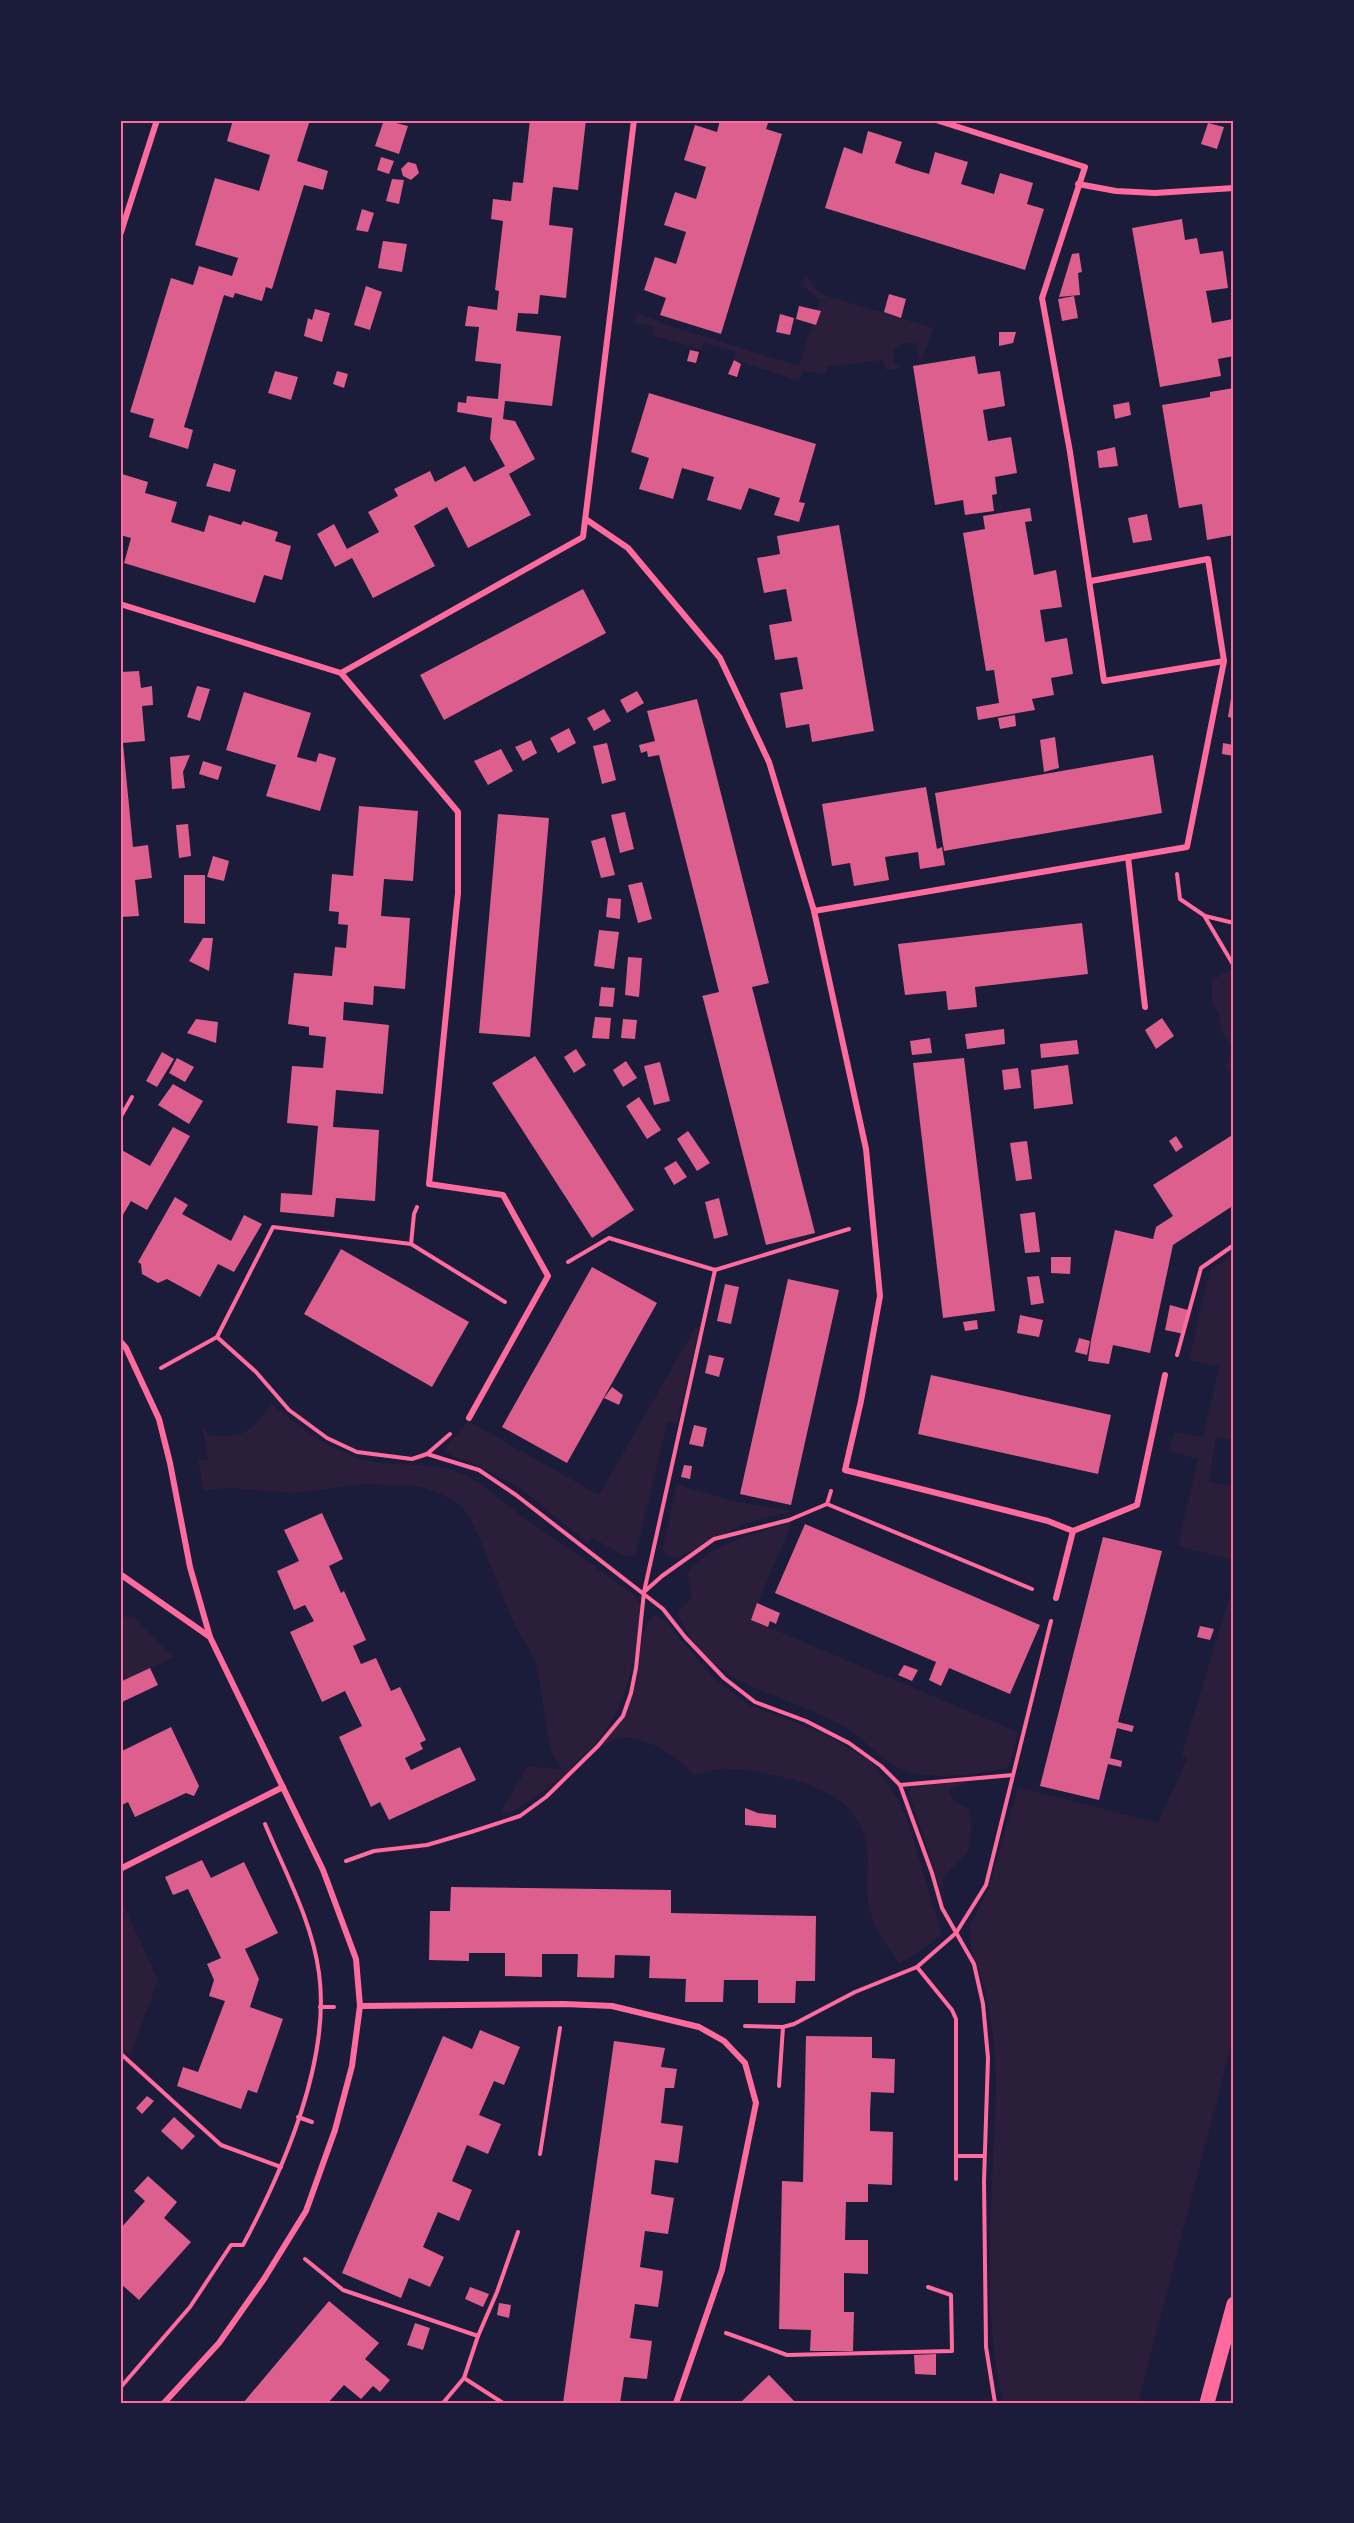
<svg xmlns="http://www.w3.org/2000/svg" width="1354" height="2523" font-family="Quicksand,sans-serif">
<rect width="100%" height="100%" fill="#1b1b3a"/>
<g fill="#2a1e3b">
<polygon points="805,277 808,278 820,294 934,328 922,358 919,358 916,343 904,343 894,350 894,362 900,368 886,370 882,360 827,367 827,374 803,371 799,381 734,360 736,352 704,343 701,350 652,335 653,326 634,323 637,313 671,326 799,366 820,300 802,285"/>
<polygon points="1234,968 1234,1071 1228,1071 1224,1064 1229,1063 1231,1047 1220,1028 1219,1013 1212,1002 1212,980"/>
<polygon points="1234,1254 1234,1440 1216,1437 1209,1482 1234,1487 1234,1560 1178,1546 1198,1459 1169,1451 1174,1432 1203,1437 1219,1367 1189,1360 1210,1270"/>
<polygon points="700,1327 677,1423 668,1421 635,1555 625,1557 592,1537 588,1543 520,1488 479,1466 445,1453 446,1447 468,1421 599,1495 695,1328"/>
<path d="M272,1404C304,1431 339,1458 382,1463C406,1465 440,1464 463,1474C484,1484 500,1500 519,1514C557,1541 596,1567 634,1595L641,1605C640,1649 625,1712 595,1744C586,1754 576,1760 569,1771L571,1772L513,1812L500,1813L528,1766L562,1770C541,1742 546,1693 534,1659C530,1648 521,1638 516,1627C499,1591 487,1553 470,1517L458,1504L441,1494L418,1486L364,1484L295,1493L232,1488L204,1490L198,1461L209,1459L201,1424L210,1436C248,1436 248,1433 272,1404Z"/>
<polygon points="677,1484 732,1501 792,1511 743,1524 676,1559 665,1554 663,1548"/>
<path d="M792,1522L751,1620L1018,1732L1009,1767C981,1774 937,1780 909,1772C886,1765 868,1743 849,1730C798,1698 733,1693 694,1643C688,1635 683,1624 678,1615L681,1608L692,1598L687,1573C709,1543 758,1533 792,1522Z"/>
<path d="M1234,1582V2034L1138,2403H1003C979,2298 994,2186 996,2080L994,2044L987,1995L971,1949L970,1926L988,1890L1018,1787L1158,1823L1187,1759L1182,1754Z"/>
<path d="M655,1615L665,1621L714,1678L747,1704L823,1733L869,1760L890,1786L906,1816L942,1935L916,1954L899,1963C884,1943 868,1918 867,1893C866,1876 870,1855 865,1838C861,1823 849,1806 836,1798C809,1781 753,1767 721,1769C712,1770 703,1773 694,1775C680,1758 644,1734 620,1738C614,1739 605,1745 599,1748C614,1731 627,1713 634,1692C642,1670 635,1632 655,1615Z"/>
<polygon points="127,1616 134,1617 174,1657 120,1683 120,1619"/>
<polygon points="971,1781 949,1790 954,1802 969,1809 972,1826 968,1850 961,1860 950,1869 943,1880 944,1900 910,1796 911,1787"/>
<polygon points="120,1897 158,1980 130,2056 120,2048 120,1923 126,1914 120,1910"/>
</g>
<g fill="#dd5f8e">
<polygon points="233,120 310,120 297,161 328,171 323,190 304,185 272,289 266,287 262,301 235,293 233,298 224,295 184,427 193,430 188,449 149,437 154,419 130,412 171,278 193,285 199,266 232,276 238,258 195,245 215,178 259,191 270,155 227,141"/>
<polygon points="384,120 408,126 399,154 375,146"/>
<polygon points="530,120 586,120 578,190 553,187 551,204 549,225 573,228 566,298 540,295 538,314 518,313 516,331 561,336 552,406 505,401 503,419 515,421 535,459 509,474 531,515 468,548 447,507 414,526 435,566 373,598 352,558 335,567 317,534 334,524 347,549 379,532 368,512 398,496 394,489 430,471 435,482 465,466 474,482 505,466 490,439 492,418 457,412 458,402 466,403 467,396 498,399 501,364 475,361 479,327 465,326 468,306 497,310 499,291 495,290 503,221 491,219 493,199 511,201 513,182 523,183"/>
<polygon points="720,120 769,120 766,129 782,134 721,334 660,315 666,298 644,290 655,257 676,264 686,232 664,225 675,192 696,199 706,167 684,160 695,125 717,132"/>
<polygon points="1208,123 1224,127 1217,149 1201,144"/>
<polygon points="868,131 902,142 895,163 912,169 929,174 935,152 968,162 961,184 994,194 1000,173 1033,183 1027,204 1044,209 1025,270 825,208 844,147 862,154"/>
<polygon points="381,157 394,161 389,174 377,170"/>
<polygon points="408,162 416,164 419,173 411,180 403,176 401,169"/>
<polygon points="392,179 404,180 399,204 386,201"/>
<polygon points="362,209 374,213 368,232 356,230"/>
<polygon points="1182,219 1185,240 1197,238 1200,254 1223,251 1228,288 1206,291 1212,323 1233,319 1234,356 1218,359 1221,376 1160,387 1132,228"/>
<polygon points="383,241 407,244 402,272 378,268"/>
<polygon points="1079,253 1082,272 1078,273 1080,295 1059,297 1072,254"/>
<polygon points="366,286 382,292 370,330 354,325"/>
<polygon points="889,294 906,299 901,318 884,312"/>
<polygon points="1074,296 1078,318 1062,321 1058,299"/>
<polygon points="799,306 821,311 816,325 796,319"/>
<polygon points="315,309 330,313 322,342 304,336 308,318 312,320"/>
<polygon points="780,314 794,318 790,335 776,332"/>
<polygon points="999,332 1016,332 1013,343 999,346"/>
<polygon points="690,350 699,352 696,363 687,361"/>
<polygon points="975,356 978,374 1000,371 1005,406 983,410 988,441 1011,437 1017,473 995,477 997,494 992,495 994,511 965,515 963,500 935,505 913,366"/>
<polygon points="734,360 741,364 737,377 728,374"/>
<polygon points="275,371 298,377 291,400 268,393"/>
<polygon points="337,371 348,374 344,388 333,384"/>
<polygon points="1234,388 1234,535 1207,540 1202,504 1179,508 1162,405 1210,397 1210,392"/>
<polygon points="649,393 816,444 799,502 805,503 799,522 774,515 780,498 749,488 741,510 707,500 714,477 682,468 673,499 639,489 649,458 631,452"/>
<polygon points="1129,402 1131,415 1115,419 1113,405"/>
<polygon points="1115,447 1118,466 1099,468 1097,451"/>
<polygon points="214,463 236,470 230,492 206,486"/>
<polygon points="122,474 148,482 145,493 177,502 171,522 204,532 209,515 241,525 243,521 278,532 275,541 291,546 282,580 264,575 255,603 124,563 131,538 120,535 120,504 123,494 120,494 120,480"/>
<polygon points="1030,508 1032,521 1025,522 1034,575 1056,570 1062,607 1040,610 1045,642 1067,638 1073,674 1051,678 1054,695 1032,699 1035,710 978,720 976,707 999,703 994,670 986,671 963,533 985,529 983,516"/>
<polygon points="1147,514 1152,540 1133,543 1128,518"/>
<polygon points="839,525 874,731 812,742 809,724 786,728 780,693 803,689 797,657 775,660 769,625 792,621 786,589 764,593 757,558 780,554 777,536"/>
<polygon points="583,589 606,633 444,720 420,675"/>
<polygon points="139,671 141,688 152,686 153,705 142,706 145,741 123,743 133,847 148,845 152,878 135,880 139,916 120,917 120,672"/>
<polygon points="197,686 210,689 200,721 187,717"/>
<polygon points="637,691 644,703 627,713 620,700"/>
<polygon points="244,692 311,713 297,757 316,762 319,753 336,758 320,811 266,796 276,765 226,750"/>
<polygon points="1231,698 1234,699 1234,718 1228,717"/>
<polygon points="697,699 769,983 752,987 815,1233 766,1245 703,998 702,996 719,992 702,924 659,755 648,757 647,751 641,753 639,745 655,741 647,711"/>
<polygon points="604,709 611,721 594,731 587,718"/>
<polygon points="1015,715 1016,726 1000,729 998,718"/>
<polygon points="569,728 576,743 558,753 550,738"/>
<polygon points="1055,737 1059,768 1044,772 1040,740"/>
<polygon points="531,740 537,753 523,761 515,747"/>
<polygon points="607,743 616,780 602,784 593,746"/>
<polygon points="1223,743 1234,745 1234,756 1222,754"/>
<polygon points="501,749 513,771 488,785 474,761"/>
<polygon points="190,755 183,772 185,788 172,789 170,757"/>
<polygon points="1153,755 1162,813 944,851 935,793"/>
<polygon points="203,761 222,767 218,780 199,774"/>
<polygon points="926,787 937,849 942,847 945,865 920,869 918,852 885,857 889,880 854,886 850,863 832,866 822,804"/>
<polygon points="359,806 418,811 413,881 384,879 381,916 410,918 405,989 374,986 373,1005 344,1002 343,1020 389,1025 383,1094 336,1090 333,1127 379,1130 375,1201 336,1198 334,1217 280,1212 281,1193 312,1195 318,1126 287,1123 292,1066 323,1068 326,1037 309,1035 309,1027 288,1024 294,973 332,976 335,947 346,948 348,925 338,924 339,912 329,911 332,874 353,876"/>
<polygon points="625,812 634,849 620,853 611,815"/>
<polygon points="498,814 549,818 530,1037 479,1033"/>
<polygon points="188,824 191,856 179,858 176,825"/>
<polygon points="605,837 615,875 601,878 591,841"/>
<polygon points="213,856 229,861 224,881 207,877"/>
<polygon points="184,875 205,875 205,924 184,923"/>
<polygon points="642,882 652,919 638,923 628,885"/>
<polygon points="608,898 621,899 620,919 606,917"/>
<polygon points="1082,923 1088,974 975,987 977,1007 948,1010 946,991 905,995 898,944"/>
<polygon points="599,930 619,932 614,969 594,966"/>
<polygon points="203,938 213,938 209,971 189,961"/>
<polygon points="628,957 642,958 639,997 625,995"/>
<polygon points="601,987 615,988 613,1007 599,1006"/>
<polygon points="595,1017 611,1018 609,1039 592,1038"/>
<polygon points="1162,1018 1174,1036 1156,1049 1145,1030"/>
<polygon points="196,1019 218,1022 216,1043 187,1033"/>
<polygon points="623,1019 637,1020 635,1039 621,1038"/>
<polygon points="1004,1029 1005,1044 967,1049 965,1034"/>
<polygon points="930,1038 932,1053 912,1055 910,1041"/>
<polygon points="1077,1040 1079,1054 1041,1058 1040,1044"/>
<polygon points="576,1049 586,1065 574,1073 564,1057"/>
<polygon points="162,1052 174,1059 157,1087 146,1081"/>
<polygon points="535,1056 634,1210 592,1238 492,1083"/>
<polygon points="177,1058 194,1067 185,1082 169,1073"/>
<polygon points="964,1058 995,1311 943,1318 913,1063"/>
<polygon points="626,1061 637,1078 623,1087 613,1070"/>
<polygon points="660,1062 670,1101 654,1105 644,1066"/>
<polygon points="1068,1065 1073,1104 1034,1109 1031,1070"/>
<polygon points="1018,1068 1021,1088 1004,1090 1002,1070"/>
<polygon points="173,1084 203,1101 189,1124 158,1105"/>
<polygon points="639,1097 661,1130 647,1139 626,1106"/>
<polygon points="173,1127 190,1136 147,1210 131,1201 120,1220 120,1149 150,1166"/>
<polygon points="688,1131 710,1163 697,1171 677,1139"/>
<polygon points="1234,1134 1234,1205 1173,1245 1150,1353 1113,1345 1109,1364 1088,1361 1091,1340 1115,1230 1153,1239 1156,1227 1173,1216 1153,1185"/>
<polygon points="1176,1136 1183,1147 1176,1152 1169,1141"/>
<polygon points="1027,1141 1032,1179 1016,1181 1010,1143"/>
<polygon points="676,1161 687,1177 674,1185 664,1168"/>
<polygon points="175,1197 188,1205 182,1214 231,1241 244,1215 262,1224 234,1272 218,1264 200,1297 167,1279 158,1283 142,1274 141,1264 138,1262"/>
<polygon points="719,1198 728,1235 714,1239 705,1202"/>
<polygon points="1035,1212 1040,1252 1025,1253 1020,1214"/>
<polygon points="341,1249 469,1322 432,1387 304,1314"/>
<polygon points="1051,1257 1071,1257 1070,1274 1051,1273"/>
<polygon points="592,1267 657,1303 567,1463 502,1427"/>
<polygon points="1039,1276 1044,1303 1031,1305 1027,1277"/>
<polygon points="788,1279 839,1290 791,1505 740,1494"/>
<polygon points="725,1284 739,1287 731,1324 717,1321"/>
<polygon points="1170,1305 1188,1310 1184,1334 1165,1330"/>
<polygon points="1020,1315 1043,1320 1039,1337 1017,1333"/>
<polygon points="977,1320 978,1329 965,1331 963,1322"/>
<polygon points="1079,1338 1090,1341 1087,1355 1075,1352"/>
<polygon points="709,1355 724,1358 719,1377 705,1373"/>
<polygon points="931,1375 1111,1415 1098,1474 918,1434"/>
<polygon points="612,1387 623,1395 619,1405 604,1398"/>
<polygon points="694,1425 707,1428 703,1447 689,1444"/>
<polygon points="684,1465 692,1466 690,1479 681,1477"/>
<polygon points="322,1513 343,1559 329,1566 341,1593 344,1591 366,1640 353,1646 361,1664 376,1658 391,1691 400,1687 426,1740 420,1743 423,1749 405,1758 411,1770 460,1747 476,1780 389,1820 380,1802 371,1807 339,1737 362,1726 345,1691 322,1702 290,1632 314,1621 305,1605 294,1610 277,1571 299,1561 284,1530"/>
<polygon points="805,1524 1040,1625 1010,1694 949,1668 941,1686 929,1680 936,1662 775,1593"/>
<polygon points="1103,1537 1162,1551 1118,1722 1134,1726 1132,1732 1117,1728 1110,1758 1122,1761 1121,1767 1108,1764 1099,1800 1040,1786"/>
<polygon points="757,1603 780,1613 776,1624 770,1621 768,1627 751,1620"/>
<polygon points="1200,1626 1214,1629 1210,1640 1197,1637"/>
<polygon points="904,1665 918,1670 912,1681 898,1675"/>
<polygon points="150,1668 158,1685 120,1703 120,1682"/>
<polygon points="171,1727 199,1786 194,1796 186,1793 135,1817 128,1802 120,1806 120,1752"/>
<polygon points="745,1808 758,1813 776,1815 776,1828 745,1825"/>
<polygon points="202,1860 211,1878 244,1862 278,1933 245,1949 259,1979 250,2007 283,2019 257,2093 248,2090 241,2109 177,2086 183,2067 198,2072 225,2001 209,1996 214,1980 207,1964 221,1958 188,1889 173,1895 165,1877"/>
<polygon points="451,1887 671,1890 671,1913 816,1916 815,1981 796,1981 795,2003 758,2003 758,1980 724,1980 723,2002 685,2002 686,1979 649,1978 650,1956 615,1955 614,1978 577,1977 578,1954 542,1954 542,1977 505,1976 505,1953 469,1953 469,1961 429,1960 430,1911 450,1911"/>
<polygon points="480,2030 520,2047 504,2085 494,2081 479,2115 501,2124 488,2154 467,2145 452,2181 472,2190 459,2221 438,2212 423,2247 444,2257 430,2287 409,2278 401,2298 342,2273 443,2036 472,2049"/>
<polygon points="806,2036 872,2037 872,2058 895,2059 894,2093 871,2092 870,2112 870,2131 893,2132 892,2185 868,2184 868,2202 846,2202 845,2240 868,2240 868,2274 844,2273 844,2312 854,2312 853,2351 810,2351 811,2330 779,2329 782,2181 803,2182"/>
<polygon points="614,2041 665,2048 661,2067 677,2069 674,2088 665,2088 661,2123 683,2126 678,2163 655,2160 651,2194 674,2198 668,2234 645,2231 640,2267 663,2271 662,2281 658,2307 635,2304 630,2338 652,2341 647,2379 624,2377 620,2403 563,2403"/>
<polygon points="147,2096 154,2101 142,2114 136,2108"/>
<polygon points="174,2117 195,2136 182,2150 161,2131"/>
<polygon points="148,2176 177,2202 164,2218 191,2242 139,2300 120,2283 120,2229 145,2201 134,2191"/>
<polygon points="470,2287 489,2294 483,2307 465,2299"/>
<polygon points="329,2301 379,2343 365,2359 390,2380 380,2392 373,2386 361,2399 344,2385 328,2403 243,2403"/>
<polygon points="499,2303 511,2305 509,2318 497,2315"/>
<polygon points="415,2323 430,2328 423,2350 407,2345"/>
<polygon points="936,2354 936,2375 915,2374 914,2355"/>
<polygon points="769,2375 796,2403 740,2403"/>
</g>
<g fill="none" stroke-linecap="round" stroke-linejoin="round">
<g stroke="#ff6b9d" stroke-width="4">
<polyline points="1177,874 1180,899 1205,916 1234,923"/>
<polyline points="1205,917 1234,966"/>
<polyline points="120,1118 132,1097"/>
<polyline points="411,1244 505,1302"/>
<polyline points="568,1262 609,1238 715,1270 849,1229"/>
<polyline points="715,1270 644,1592 662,1576 714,1539 789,1520 827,1504"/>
<polyline points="217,1337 256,1372 289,1410 327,1438 357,1452 412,1459 427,1454 450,1434"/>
<polyline points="1177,1355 1201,1268 1234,1245"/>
<polyline points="161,1368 217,1337 273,1227 411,1244 414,1214 417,1207"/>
<polyline points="427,1454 479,1470 516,1495 663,1609 685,1637 724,1678 755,1702 806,1721 849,1743 881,1766 900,1785 932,1873 942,1908 974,1964 983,2004 988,2058 984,2181 986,2347 995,2403"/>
<polyline points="831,1491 827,1504 1032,1589"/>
<polyline points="900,1785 1013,1775"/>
<polyline points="346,1861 374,1851 427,1845 471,1832 520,1816 546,1797 598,1746 623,1716 631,1693 636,1668 644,1592"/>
<polyline points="917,1967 952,2010 956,2019 956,2179"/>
<polyline points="320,2007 334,2007"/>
<polyline points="745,2026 783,2027 794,2024 855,1992 917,1967 956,1933 986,1885 1051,1621"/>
<polyline points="120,2053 221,2145 281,2167"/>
<polyline points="779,2086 783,2027"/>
<polyline points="298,2117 312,2122"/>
<polyline points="540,2154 560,2028"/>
<polyline points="957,2156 984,2156"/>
<polyline points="305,2259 343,2290 478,2336 464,2378 503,2403"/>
<polyline points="726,2333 787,2355 952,2351 951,2295 928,2287"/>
<polyline points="478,2336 497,2292 518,2232"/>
<path d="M120,2388L190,2307L231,2245H243C283,2170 331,2060 319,1973C312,1921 285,1872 265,1824"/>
<polyline points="443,2403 464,2378"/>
</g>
<g stroke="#ff6b9d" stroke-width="6">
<polyline points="936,120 1085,167 1042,298 1070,452 1104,681 1224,661"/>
<polyline points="1078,184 1116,191 1155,193 1234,188"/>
<polyline points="120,235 157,120"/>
<polyline points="587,520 628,548 720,658 769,762 814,911 866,1149 880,1296 861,1401 845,1470 1048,1521 1073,1531 1137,1505 1165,1375"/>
<polyline points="120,604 341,673 583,537 634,120"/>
<polyline points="341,673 458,812 458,893 429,1184 503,1195 548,1276 469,1418"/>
<polyline points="1128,857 1145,1007"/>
<polyline points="814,911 1187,847 1224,661 1208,559 1091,581"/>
<polyline points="120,1341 126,1348 159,1419 170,1463 190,1567 210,1637 323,1870 356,1959 360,2006 352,2066 335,2130 306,2211 264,2279 219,2343 164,2403"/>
<polyline points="120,1574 210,1637"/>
<polyline points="1056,1598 1073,1531"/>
<polyline points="120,1869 283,1787"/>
<polyline points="360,2006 564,2004 612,2006 699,2027 724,2041 745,2063 756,2103 722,2270 676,2403"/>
</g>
<polyline stroke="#ff6b9d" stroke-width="15" points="1207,2403 1234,2304"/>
</g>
<rect width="1354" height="2523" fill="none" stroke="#1b1b3a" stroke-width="243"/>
<rect x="122" y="122" width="1110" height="2280" fill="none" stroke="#ff6b9d" stroke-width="2"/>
</svg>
